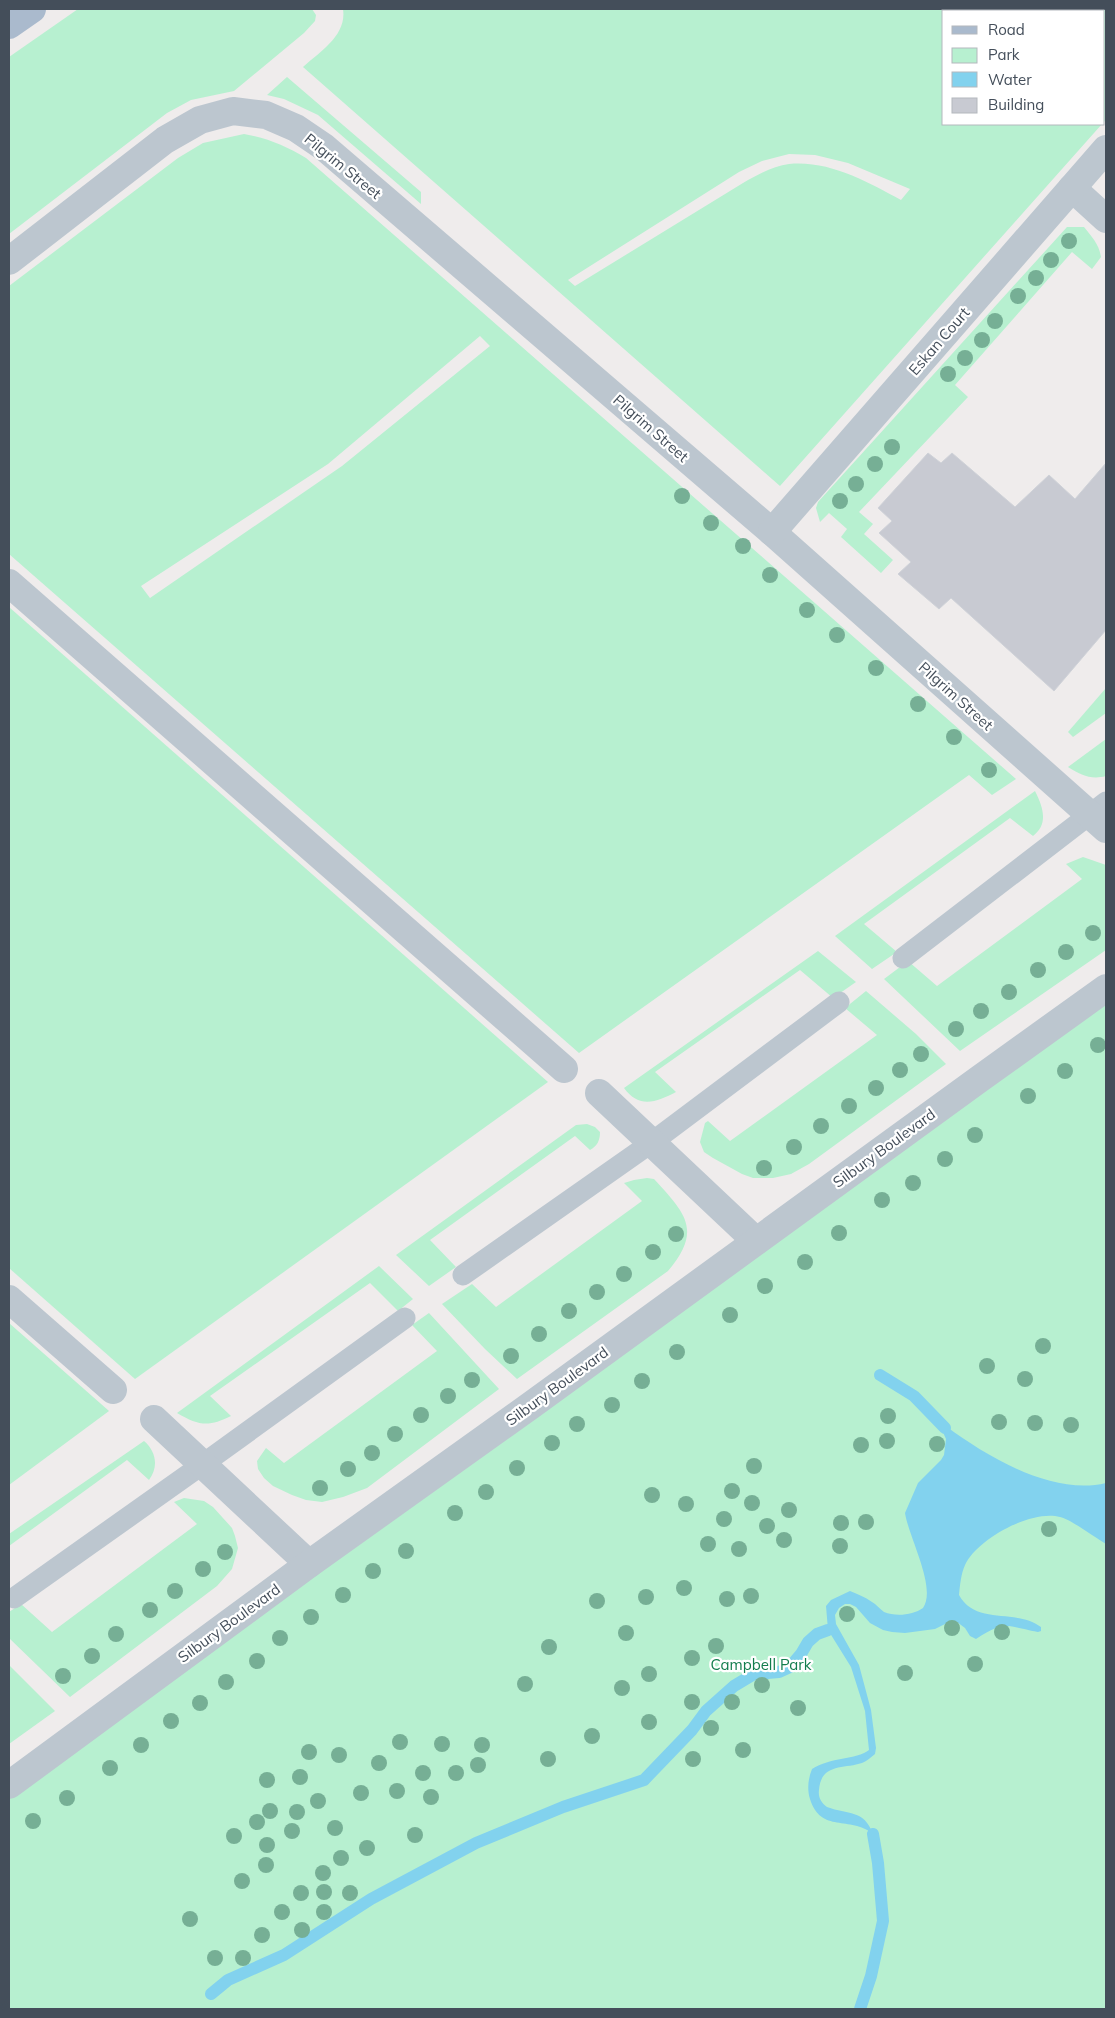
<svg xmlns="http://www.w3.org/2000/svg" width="1115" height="2018" font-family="Mulish,sans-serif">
<rect width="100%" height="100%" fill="#efecec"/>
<g fill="#b7f0d0" fill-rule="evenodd">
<polygon points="78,9 312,9 316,15 315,21 304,33 234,91 191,100 167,113 9,234 9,57"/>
<path d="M343,9H1106V119L1104,122V11H944V124H1102L780,486L303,67C321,51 347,35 343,9ZM789,154L815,155L848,163L910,189L901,200C868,182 829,160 789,164C773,166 757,175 743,183L575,286L568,280L739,172L762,161Z"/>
<polygon points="287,77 421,192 421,204 318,115 284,99 267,95"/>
<path d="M244,134C267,138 286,146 306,158L1016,779L992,795L969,775L579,1053L9,554V286L178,158L203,143ZM480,336L490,346L342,466L150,598L141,586L328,464Z"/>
<path d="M1067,227H1084C1092,237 1099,244 1101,257L1092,269L1072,252L955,385L968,397L859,512L873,524L864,534L893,560L881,573L841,537L847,529L829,513L820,522L816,508L818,502Z"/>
<polygon points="9,607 548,1082 135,1379 9,1268"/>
<polygon points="1106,688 1106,713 1073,737 1068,732"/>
<path d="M1106,739L1105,750L1106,776C1091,780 1081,775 1068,767Z"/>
<path d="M1035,791C1043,807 1049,824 1033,836L1010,818L864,924L897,952L872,969L835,936Z"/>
<polygon points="1083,857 1106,865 1106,950 960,1051 884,979 908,961 937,986 1082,879 1066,864"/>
<path d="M818,951L856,982L833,998L800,970L655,1072L676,1092C657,1102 639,1109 624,1088Z"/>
<polygon points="1106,988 1106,2009 9,2009 9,1785"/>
<polygon points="866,991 916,1034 946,1064 809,1164 791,1174 773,1178 753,1178 742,1174 713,1158 704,1152 700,1142 705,1123 708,1121 730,1141 877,1035 845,1008"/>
<path d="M587,1124L595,1127L600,1132C600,1141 597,1146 590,1150L575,1136L430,1240L456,1267L429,1286L396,1255L576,1125Z"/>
<path d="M647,1178L654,1179C685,1213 703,1230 668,1271L517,1379L485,1349L442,1304L472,1284L496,1307L642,1201L624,1183L634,1180Z"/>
<path d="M379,1266L413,1299L398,1311L370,1283L210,1396L231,1416C209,1427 199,1426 177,1413Z"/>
<polygon points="429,1313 499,1389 367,1488 343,1497 322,1502 306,1500 292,1495 273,1486 264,1478 258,1469 257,1461 266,1448 284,1463 437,1351 412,1325"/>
<polygon points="9,1323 109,1411 9,1485"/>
<path d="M144,1441C156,1451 159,1467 149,1480L127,1460L9,1546V1534Z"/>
<polygon points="184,1498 204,1501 213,1507 232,1528 235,1536 238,1548 232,1569 217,1586 70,1697 9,1638 9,1612 21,1604 52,1632 197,1524 174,1502"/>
<polygon points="9,1665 55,1711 9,1744"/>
</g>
<path fill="#82d2ee" d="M947,1427C988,1457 1053,1496 1106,1483V1544C1094,1537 1072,1520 1060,1517C1032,1509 977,1539 965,1565C961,1574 960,1585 959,1595C976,1626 1016,1608 1041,1627V1631L1038,1632C1006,1626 1006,1620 976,1639L970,1636L965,1628L957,1622L945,1624L935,1629L905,1633L892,1632L883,1630L870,1623L856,1607L850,1604H845L839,1608L835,1615L836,1624L859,1665L871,1710L876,1748L875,1754C871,1757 867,1761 862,1763C844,1769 821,1763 819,1790C818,1797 821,1803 827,1807C848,1815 864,1809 873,1834C850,1815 821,1834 810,1799C807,1789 808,1779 812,1769C830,1757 856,1760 869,1750L865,1711L851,1667L828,1630L826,1606L831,1600L850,1591C857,1594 865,1597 872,1602C876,1604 880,1609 884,1612C896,1617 913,1615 923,1608C937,1588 909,1538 905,1513L918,1483L941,1460L944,1455L946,1439L942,1430Z"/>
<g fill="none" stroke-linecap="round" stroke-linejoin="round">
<g stroke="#82d2ee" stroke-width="12">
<polyline points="880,1375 914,1396 945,1428"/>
<polyline points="211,1994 228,1980 284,1955 371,1899 476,1843 563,1807 644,1780 692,1730 706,1711 734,1686 754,1674 779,1672 790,1667 801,1654 808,1642 817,1634 828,1630"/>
<polyline points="860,2009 871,1976 883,1921 878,1863 873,1834"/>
</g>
</g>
<polygon fill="#c8cad2" stroke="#cfd2d8" points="928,453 941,463 952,453 1015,507 1049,475 1075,499 1106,463 1106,630 1054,691 951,598 939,609 898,574 911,562 879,533 892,521 878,508"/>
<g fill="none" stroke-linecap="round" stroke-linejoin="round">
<g stroke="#bcc6cf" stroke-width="21">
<polyline points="903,958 1106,802"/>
<polyline points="463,1275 651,1143 839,1002"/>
<polyline points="14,1598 203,1464 405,1318"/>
</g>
<g stroke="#bcc6cf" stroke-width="28">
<polyline points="1072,188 1106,219"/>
<polyline points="9,261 165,140 200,120 233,111 266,115 296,128 324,147 772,532 1106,829"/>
<polyline points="772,532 1106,149"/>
<polyline points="9,583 564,1069"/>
<polyline points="599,1093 756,1241"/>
<polyline points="9,1299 113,1390"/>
<polyline points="154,1419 309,1564"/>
<polyline points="9,1785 309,1564 530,1406 978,1080 1106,988"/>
</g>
<polyline stroke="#aabacd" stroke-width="28" points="9,25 32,9"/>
</g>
<g fill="#76af95">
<circle cx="1069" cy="241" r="8"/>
<circle cx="1051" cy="260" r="8"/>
<circle cx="1036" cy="278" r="8"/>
<circle cx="1018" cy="296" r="8"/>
<circle cx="995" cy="321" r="8"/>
<circle cx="982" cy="340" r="8"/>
<circle cx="965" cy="358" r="8"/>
<circle cx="948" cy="374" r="8"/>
<circle cx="892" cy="447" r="8"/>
<circle cx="875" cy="464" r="8"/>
<circle cx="856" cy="484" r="8"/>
<circle cx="682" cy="496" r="8"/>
<circle cx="840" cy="501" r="8"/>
<circle cx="711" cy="523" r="8"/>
<circle cx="743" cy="546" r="8"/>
<circle cx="770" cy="575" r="8"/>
<circle cx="807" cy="610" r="8"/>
<circle cx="837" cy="635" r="8"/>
<circle cx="876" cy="668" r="8"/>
<circle cx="918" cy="704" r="8"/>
<circle cx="954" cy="737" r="8"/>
<circle cx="989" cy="770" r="8"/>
<circle cx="1093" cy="933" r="8"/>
<circle cx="1066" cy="952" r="8"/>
<circle cx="1038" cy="970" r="8"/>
<circle cx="1009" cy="992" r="8"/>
<circle cx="981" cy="1011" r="8"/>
<circle cx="956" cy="1029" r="8"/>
<circle cx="1098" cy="1045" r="8"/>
<circle cx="921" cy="1054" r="8"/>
<circle cx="900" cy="1070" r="8"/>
<circle cx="1065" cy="1071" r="8"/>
<circle cx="876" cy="1088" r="8"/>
<circle cx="1028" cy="1096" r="8"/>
<circle cx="849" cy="1106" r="8"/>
<circle cx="821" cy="1126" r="8"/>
<circle cx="975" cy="1135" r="8"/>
<circle cx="794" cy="1147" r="8"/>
<circle cx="945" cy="1159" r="8"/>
<circle cx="764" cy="1168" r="8"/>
<circle cx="913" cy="1183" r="8"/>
<circle cx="882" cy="1200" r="8"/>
<circle cx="839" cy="1233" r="8"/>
<circle cx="676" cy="1234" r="8"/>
<circle cx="653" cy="1252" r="8"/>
<circle cx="805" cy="1262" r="8"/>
<circle cx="624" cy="1274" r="8"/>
<circle cx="765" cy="1286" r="8"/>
<circle cx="597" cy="1292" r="8"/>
<circle cx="569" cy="1311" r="8"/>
<circle cx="730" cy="1315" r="8"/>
<circle cx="539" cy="1334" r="8"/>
<circle cx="1043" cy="1346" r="8"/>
<circle cx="677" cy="1352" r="8"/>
<circle cx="511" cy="1356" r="8"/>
<circle cx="987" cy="1366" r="8"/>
<circle cx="1025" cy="1379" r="8"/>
<circle cx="472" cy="1380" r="8"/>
<circle cx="642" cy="1381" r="8"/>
<circle cx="448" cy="1396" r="8"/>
<circle cx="612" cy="1405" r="8"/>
<circle cx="421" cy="1415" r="8"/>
<circle cx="888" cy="1416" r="8"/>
<circle cx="999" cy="1422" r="8"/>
<circle cx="1035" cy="1423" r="8"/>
<circle cx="577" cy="1424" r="8"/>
<circle cx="1071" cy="1425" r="8"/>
<circle cx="395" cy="1434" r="8"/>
<circle cx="887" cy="1441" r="8"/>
<circle cx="552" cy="1443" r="8"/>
<circle cx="937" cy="1444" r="8"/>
<circle cx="861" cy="1445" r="8"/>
<circle cx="372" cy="1453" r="8"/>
<circle cx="754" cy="1466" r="8"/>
<circle cx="517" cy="1468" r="8"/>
<circle cx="348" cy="1469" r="8"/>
<circle cx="320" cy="1488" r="8"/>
<circle cx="732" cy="1491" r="8"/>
<circle cx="486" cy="1492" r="8"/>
<circle cx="652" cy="1495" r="8"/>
<circle cx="752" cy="1503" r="8"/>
<circle cx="686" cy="1504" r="8"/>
<circle cx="789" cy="1510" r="8"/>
<circle cx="455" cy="1513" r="8"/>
<circle cx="724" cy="1519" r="8"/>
<circle cx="866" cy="1522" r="8"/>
<circle cx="841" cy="1523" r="8"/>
<circle cx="767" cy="1526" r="8"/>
<circle cx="1049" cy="1529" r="8"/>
<circle cx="784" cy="1540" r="8"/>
<circle cx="708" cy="1544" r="8"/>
<circle cx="840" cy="1546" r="8"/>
<circle cx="739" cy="1549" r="8"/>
<circle cx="406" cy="1551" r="8"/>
<circle cx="225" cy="1552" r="8"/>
<circle cx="203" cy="1569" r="8"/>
<circle cx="373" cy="1571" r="8"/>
<circle cx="684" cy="1588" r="8"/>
<circle cx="175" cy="1591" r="8"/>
<circle cx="343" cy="1595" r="8"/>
<circle cx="751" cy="1596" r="8"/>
<circle cx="646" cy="1597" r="8"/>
<circle cx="727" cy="1599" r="8"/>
<circle cx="597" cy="1601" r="8"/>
<circle cx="150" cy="1610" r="8"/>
<circle cx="847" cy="1614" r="8"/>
<circle cx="311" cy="1617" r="8"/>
<circle cx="952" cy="1628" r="8"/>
<circle cx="1002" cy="1632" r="8"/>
<circle cx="626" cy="1633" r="8"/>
<circle cx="116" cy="1634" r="8"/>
<circle cx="280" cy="1638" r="8"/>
<circle cx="716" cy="1646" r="8"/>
<circle cx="549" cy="1647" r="8"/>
<circle cx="92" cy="1656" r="8"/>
<circle cx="692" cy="1658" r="8"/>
<circle cx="257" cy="1661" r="8"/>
<circle cx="975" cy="1664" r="8"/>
<circle cx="905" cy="1673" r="8"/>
<circle cx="649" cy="1674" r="8"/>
<circle cx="63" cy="1676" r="8"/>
<circle cx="226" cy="1682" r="8"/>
<circle cx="525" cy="1684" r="8"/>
<circle cx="762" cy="1685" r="8"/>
<circle cx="622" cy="1688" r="8"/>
<circle cx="692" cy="1702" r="8"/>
<circle cx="732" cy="1702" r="8"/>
<circle cx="200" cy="1703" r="8"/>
<circle cx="798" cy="1708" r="8"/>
<circle cx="171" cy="1721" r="8"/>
<circle cx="649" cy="1722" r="8"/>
<circle cx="711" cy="1728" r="8"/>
<circle cx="592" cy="1736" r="8"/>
<circle cx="400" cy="1742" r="8"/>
<circle cx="442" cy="1744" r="8"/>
<circle cx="141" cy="1745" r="8"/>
<circle cx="482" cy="1745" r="8"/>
<circle cx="743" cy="1750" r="8"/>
<circle cx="309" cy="1752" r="8"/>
<circle cx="339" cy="1755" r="8"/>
<circle cx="548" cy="1759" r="8"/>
<circle cx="693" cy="1759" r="8"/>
<circle cx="379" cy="1763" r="8"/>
<circle cx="478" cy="1765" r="8"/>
<circle cx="110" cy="1768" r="8"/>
<circle cx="423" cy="1773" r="8"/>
<circle cx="456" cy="1773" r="8"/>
<circle cx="300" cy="1777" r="8"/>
<circle cx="267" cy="1780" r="8"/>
<circle cx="397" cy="1791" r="8"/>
<circle cx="361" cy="1793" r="8"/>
<circle cx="431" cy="1797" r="8"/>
<circle cx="67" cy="1798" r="8"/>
<circle cx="318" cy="1801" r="8"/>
<circle cx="270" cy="1811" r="8"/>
<circle cx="297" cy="1812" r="8"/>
<circle cx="33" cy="1821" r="8"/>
<circle cx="257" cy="1822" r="8"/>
<circle cx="335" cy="1828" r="8"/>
<circle cx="292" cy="1831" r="8"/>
<circle cx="415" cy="1835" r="8"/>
<circle cx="234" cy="1836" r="8"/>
<circle cx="267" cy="1845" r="8"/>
<circle cx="367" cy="1848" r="8"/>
<circle cx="341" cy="1858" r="8"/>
<circle cx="266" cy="1865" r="8"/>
<circle cx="323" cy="1873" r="8"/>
<circle cx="242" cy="1881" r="8"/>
<circle cx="324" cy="1892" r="8"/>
<circle cx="301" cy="1893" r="8"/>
<circle cx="350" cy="1893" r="8"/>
<circle cx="282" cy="1912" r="8"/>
<circle cx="324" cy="1912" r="8"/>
<circle cx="190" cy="1919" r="8"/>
<circle cx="302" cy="1930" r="8"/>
<circle cx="262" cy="1935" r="8"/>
<circle cx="215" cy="1958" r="8"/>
<circle cx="243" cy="1958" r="8"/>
</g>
<g text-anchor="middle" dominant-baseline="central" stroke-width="4.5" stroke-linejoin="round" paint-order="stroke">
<g font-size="15" fill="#444e5a" stroke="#fff">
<text transform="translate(343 166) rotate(39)">Pilgrim Street</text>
<text transform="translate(939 341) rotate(-49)">Eskan Court</text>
<text transform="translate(651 428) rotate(41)">Pilgrim Street</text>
<text transform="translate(956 696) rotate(42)">Pilgrim Street</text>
<text transform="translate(884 1148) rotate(-36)">Silbury Boulevard</text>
<text transform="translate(557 1386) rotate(-36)">Silbury Boulevard</text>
<text transform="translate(229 1623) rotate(-36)">Silbury Boulevard</text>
</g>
<g font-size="15" fill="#137d4d" stroke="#fff">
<text x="761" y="1664">Campbell Park</text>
</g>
</g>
<rect width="1115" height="2018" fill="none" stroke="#444e5a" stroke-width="20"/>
<rect x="942" y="10" width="162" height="115" fill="#ffffff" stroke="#b4b8bd"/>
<rect x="952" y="26" width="25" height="8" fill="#aabacd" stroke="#b4b8bd"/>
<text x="988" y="35" font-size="15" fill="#444e5a">Road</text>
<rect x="952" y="48" width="25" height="15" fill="#b7f0d0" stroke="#b4b8bd"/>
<text x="988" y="60" font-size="15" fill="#444e5a">Park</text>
<rect x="952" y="72" width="25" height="15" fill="#82d2ee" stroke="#b4b8bd"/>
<text x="988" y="85" font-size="15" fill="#444e5a">Water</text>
<rect x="952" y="98" width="25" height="15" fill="#c8cad2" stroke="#b4b8bd"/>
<text x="988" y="110" font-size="15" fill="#444e5a">Building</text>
</svg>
